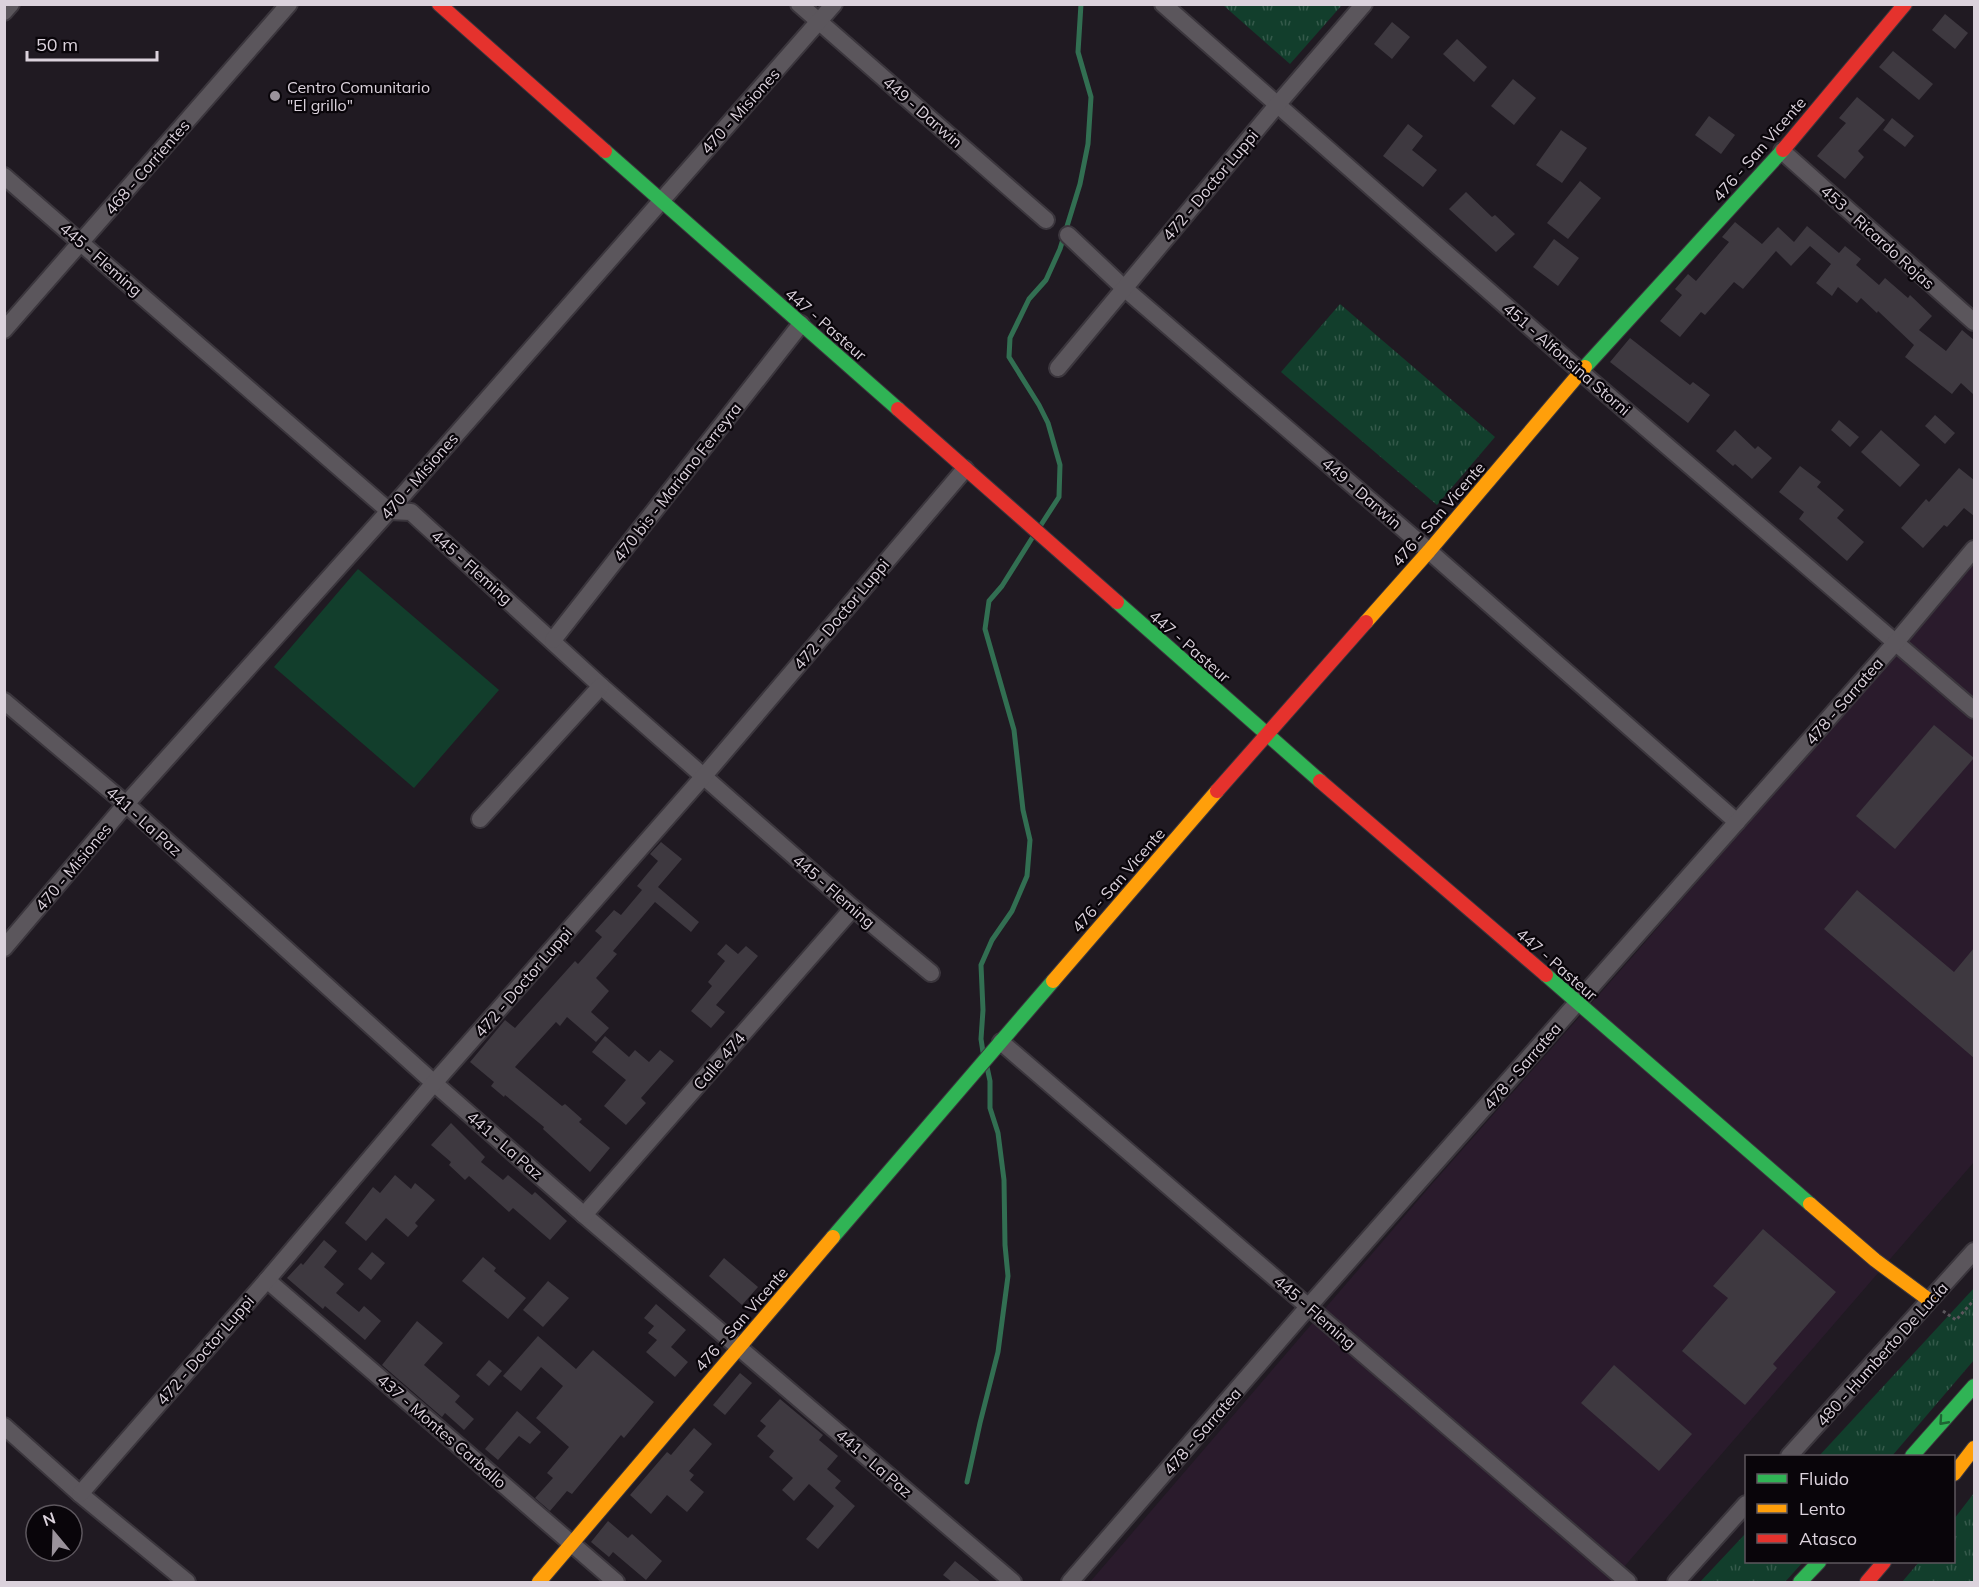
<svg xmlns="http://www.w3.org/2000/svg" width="1979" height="1587" font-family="Mulish,sans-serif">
<defs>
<pattern id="grass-tufts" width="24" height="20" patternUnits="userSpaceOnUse" patternTransform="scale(1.5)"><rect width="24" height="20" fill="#123e2c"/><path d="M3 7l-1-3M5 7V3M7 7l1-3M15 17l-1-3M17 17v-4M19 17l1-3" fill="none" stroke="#34594a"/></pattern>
</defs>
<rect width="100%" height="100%" fill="#201a22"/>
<polygon fill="#2a1b2c" points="1974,562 1974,1162 1611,1582 1090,1582 1432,1184 1634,955"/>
<g fill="url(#grass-tufts)">
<polygon points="1223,5 1342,5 1290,64"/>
<polygon points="1340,304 1495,437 1437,505 1281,372"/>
<polygon points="1974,1288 1974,1360 1892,1456 1819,1456"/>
<polygon points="1974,1493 1974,1582 1902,1582 1919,1562 1954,1562 1954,1519"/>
<polygon points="1746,1533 1746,1562 1803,1562 1785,1582 1700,1582"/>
</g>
<polygon fill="#123e2c" points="358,569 499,690 414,788 274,667"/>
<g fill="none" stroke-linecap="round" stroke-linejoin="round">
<g stroke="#326f52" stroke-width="5">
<polyline points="1039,528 1059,497 1060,465 1048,423 1039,405 1009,357 1010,338 1029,299 1046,280 1060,249 1080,184 1088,144 1091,97 1078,52 1081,4"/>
<polyline points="983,1052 981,1039 983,1010 981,965 992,940 1012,911 1027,876 1030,840 1023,810 1014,730 985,629 989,601 1002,586 1034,535"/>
<polyline points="967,1482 980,1423 998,1352 1008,1276 1005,1245 1004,1180 998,1133 990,1108 990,1081 987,1067"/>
</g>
</g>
<g fill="#3e3940">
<polygon points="1945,14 1968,33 1955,49 1932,30"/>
<polygon points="1392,22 1410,37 1392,59 1374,44"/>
<polygon points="1457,39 1487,67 1474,82 1443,54"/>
<polygon points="1893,51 1933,84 1919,100 1879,67"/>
<polygon points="1513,79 1536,98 1514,125 1491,106"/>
<polygon points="1857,97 1885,120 1858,151 1864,157 1845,179 1817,156 1846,123 1839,118"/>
<polygon points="1709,116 1735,135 1721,154 1695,135"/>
<polygon points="1892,118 1914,136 1905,147 1883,130"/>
<polygon points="1408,124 1423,136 1412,150 1437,170 1423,187 1383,156"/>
<polygon points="1561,130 1587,148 1562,183 1536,165"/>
<polygon points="1580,181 1601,198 1568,239 1547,223"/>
<polygon points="1466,192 1492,217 1495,215 1515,234 1496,252 1449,209"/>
<polygon points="1735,222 1762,244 1778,227 1794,242 1807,226 1839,253 1845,246 1861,259 1856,265 1879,285 1885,278 1908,298 1910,295 1932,316 1919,330 1946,351 1962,330 1974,340 1974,395 1961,383 1952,394 1905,357 1914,345 1878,311 1877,313 1861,298 1857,303 1838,287 1832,296 1816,283 1831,264 1810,246 1791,266 1776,251 1743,289 1734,282 1705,315 1701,312 1680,337 1660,321 1682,295 1675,289 1688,274 1696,281 1729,242 1722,237"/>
<polygon points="1554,239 1579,258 1558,286 1533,267"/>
<polygon points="1630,338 1690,385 1693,382 1710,395 1688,423 1610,362"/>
<polygon points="1935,415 1955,433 1945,444 1925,426"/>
<polygon points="1839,420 1859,437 1850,447 1831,430"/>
<polygon points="1735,430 1755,449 1758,446 1772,458 1752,479 1735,464 1733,466 1716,451"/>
<polygon points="1881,430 1920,465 1900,487 1861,452"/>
<polygon points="1800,466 1821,482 1817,487 1844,510 1837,518 1864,542 1847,561 1799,519 1804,512 1779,492"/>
<polygon points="1959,468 1974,480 1974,516 1964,508 1947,527 1944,525 1923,548 1901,528 1926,499 1929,502"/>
<polygon points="1934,725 1974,758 1895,849 1856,816"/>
<polygon points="661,842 682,859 658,887 699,922 691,932 655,902 613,951 617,954 596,978 609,991 591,1012 609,1028 596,1042 567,1017 560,1026 556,1022 515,1067 562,1106 565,1104 582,1119 579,1122 610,1148 590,1172 543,1129 544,1127 505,1095 504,1097 491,1086 494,1082 470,1062 505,1020 515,1028 575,961 578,964 602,937 595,931 614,910 621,915 642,890 637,886 658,861 650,854"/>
<polygon points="1857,890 1954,972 1974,948 1974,1058 1824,929"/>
<polygon points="726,944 738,954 746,946 758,956 716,1005 725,1012 711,1028 691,1011 712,986 708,982 725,961 717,954"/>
<polygon points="605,1036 629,1057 635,1050 649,1062 660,1050 674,1061 641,1098 646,1103 626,1125 604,1106 626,1080 592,1052"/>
<polygon points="451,1123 485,1157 481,1162 503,1180 508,1175 532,1195 535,1192 567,1221 550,1240 513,1208 509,1212 469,1176 465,1180 449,1165 451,1162 431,1145"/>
<polygon points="395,1175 411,1189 415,1183 435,1200 415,1223 418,1226 408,1237 386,1218 366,1241 345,1223 373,1187 380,1193"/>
<polygon points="1763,1229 1836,1292 1773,1364 1777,1368 1745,1405 1682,1351 1728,1298 1713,1286"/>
<polygon points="324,1240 337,1251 324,1267 344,1284 336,1293 359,1312 364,1306 381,1321 365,1340 325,1306 323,1309 287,1278 301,1263 303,1265"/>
<polygon points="372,1252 385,1263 371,1280 358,1269"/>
<polygon points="483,1257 496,1268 494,1271 526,1298 508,1319 462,1281"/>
<polygon points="724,1258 758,1287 742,1305 709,1276"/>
<polygon points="548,1281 569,1298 543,1327 523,1310"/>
<polygon points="656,1304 686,1330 671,1347 688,1362 675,1377 646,1352 657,1340 648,1333 654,1326 644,1318"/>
<polygon points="417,1321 443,1343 424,1365 460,1396 455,1402 474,1419 464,1430 445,1413 442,1417 382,1365"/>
<polygon points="538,1336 576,1369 593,1350 654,1402 624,1438 621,1435 572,1494 567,1491 550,1511 535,1498 553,1478 547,1473 569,1447 536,1418 563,1386 541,1367 521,1391 503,1376"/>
<polygon points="489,1360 502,1371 489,1386 476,1375"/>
<polygon points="1614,1365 1692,1434 1659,1471 1581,1403"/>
<polygon points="740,1373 752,1383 725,1415 713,1405"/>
<polygon points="780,1399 823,1435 819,1440 838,1456 827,1469 841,1481 835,1488 855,1506 818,1549 806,1539 834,1506 809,1484 794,1501 782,1490 793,1478 769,1457 774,1451 757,1436 766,1426 760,1421"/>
<polygon points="517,1411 541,1432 530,1444 519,1436 498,1460 485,1449"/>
<polygon points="694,1428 712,1444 689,1471 694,1475 690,1480 704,1492 687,1512 667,1495 651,1514 630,1495 667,1452 671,1455"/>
<polygon points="608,1521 628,1538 632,1534 662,1561 646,1580 613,1552 609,1557 591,1542"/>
<polygon points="955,1561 981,1582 952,1582 943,1575"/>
</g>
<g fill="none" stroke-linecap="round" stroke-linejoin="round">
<defs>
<g id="street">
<polyline points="799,4 1046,220"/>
<polyline points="1163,4 1581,372 1974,710"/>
<polyline points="4,12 11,4"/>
<polyline points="1782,151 1974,322"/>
<polyline points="4,176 389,511 411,512 601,686 853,908 931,973"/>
<polyline points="1068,235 1124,288 1429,551 1737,822"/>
<polyline points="4,330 289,4"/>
<polyline points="1058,368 1277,105 1364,4"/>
<polyline points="553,640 801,324"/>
<polyline points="4,701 126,804 434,1083 584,1215 1013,1582"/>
<polyline points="480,819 601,686"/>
<polyline points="4,948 126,804 389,511 834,4"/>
<polyline points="1001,1042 1628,1582"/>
<polyline points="584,1215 853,908"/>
<polyline points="267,1280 616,1582"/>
<polyline points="4,1426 80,1494 187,1582"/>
<polyline points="1789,1456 1974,1251"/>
<polyline points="80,1494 267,1280 434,1083 703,777 965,469"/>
<polyline points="1070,1582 1309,1306 1896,642 1974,549"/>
<polyline points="1676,1582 1746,1504"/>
</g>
<g id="fast">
<polyline points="605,151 898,409"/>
<polyline points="1585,367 1783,150"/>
<polyline points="1117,602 1320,781"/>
<polyline points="1546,975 1810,1204"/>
<polyline points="833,1237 1053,981"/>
<polyline points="1912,1456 1974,1386"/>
<polyline points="1800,1582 1819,1562"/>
</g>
<g id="slow">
<polyline points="1366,622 1429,551 1585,367"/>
<polyline points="1053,981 1217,791"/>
<polyline points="1810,1204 1875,1260 1929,1300"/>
<polyline points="1954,1474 1974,1448"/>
<polyline points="539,1582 833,1237"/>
</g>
<g id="jam">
<polyline points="439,4 605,151"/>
<polyline points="1783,150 1905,4"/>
<polyline points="898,409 1117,602"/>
<polyline points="1320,781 1546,975"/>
<polyline points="1217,791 1366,622"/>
<polyline points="1867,1582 1884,1562"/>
</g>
</defs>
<use href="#street" stroke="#3b363d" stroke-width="20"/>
<use href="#fast" stroke="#3b363d" stroke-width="16"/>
<use href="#slow" stroke="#3b363d" stroke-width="16"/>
<use href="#jam" stroke="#3b363d" stroke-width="16"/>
<polyline stroke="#5b565c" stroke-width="3" stroke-dasharray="3 3" stroke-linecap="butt" points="1943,1311 1956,1320 1974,1300"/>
<use href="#street" stroke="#5b565c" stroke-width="16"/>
<use href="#fast" stroke="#30b455" stroke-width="14"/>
<use href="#slow" stroke="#ff9f0a" stroke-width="14"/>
<use href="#jam" stroke="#e5322d" stroke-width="14"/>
</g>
<defs><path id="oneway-chevron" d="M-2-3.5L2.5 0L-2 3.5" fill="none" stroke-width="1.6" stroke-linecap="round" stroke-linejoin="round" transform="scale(1.5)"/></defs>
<use stroke="#1e6533" href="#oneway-chevron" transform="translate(1943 1421) rotate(132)"/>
<circle fill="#9a929b" stroke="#09050a" stroke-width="2" cx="275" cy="96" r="6"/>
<g text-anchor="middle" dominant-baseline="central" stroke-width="4.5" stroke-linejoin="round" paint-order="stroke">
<g font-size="16" fill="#dbd2dc" stroke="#09050a" text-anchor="start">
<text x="287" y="87">Centro Comunitario<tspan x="287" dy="18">"El grillo"</tspan></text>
</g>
<g font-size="16" fill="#dbd2dc" stroke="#09050a">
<text transform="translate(740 111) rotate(-48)">470 - Misiones</text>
<text transform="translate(923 112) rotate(41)">449 - Darwin</text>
<text transform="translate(1759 149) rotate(-49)">476 - San Vicente</text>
<text transform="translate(147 167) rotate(-49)">468 - Corrientes</text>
<text transform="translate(1210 185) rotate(-50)">472 - Doctor Luppi</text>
<text transform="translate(1878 237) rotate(42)">453 - Ricardo Rojas</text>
<text transform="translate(101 259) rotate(41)">445 - Fleming</text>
<text transform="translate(826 324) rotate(41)">447 - Pasteur</text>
<text transform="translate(1567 359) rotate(41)">451 - Alfonsina Storni</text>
<text transform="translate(419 476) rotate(-49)">470 - Misiones</text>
<text transform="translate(677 482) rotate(-52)">470 bis - Mariano Ferreyra</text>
<text transform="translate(1362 493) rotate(41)">449 - Darwin</text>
<text transform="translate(1438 514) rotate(-49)">476 - San Vicente</text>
<text transform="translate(472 567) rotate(42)">445 - Fleming</text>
<text transform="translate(841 614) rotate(-50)">472 - Doctor Luppi</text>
<text transform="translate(1190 646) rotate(41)">447 - Pasteur</text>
<text transform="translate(1844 701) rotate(-49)">478 - Sarratea</text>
<text transform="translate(144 821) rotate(42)">441 - La Paz</text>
<text transform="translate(73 867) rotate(-50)">470 - Misiones</text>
<text transform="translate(1118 880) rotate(-49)">476 - San Vicente</text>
<text transform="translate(834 891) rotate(41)">445 - Fleming</text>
<text transform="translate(1557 964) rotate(41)">447 - Pasteur</text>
<text transform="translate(523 982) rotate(-49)">472 - Doctor Luppi</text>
<text transform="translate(719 1061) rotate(-49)">Calle 474</text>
<text transform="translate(1522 1066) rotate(-49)">478 - Sarratea</text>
<text transform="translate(505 1145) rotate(41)">441 - La Paz</text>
<text transform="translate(1315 1312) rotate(41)">445 - Fleming</text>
<text transform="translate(741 1319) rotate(-49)">476 - San Vicente</text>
<text transform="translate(205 1350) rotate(-49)">472 - Doctor Luppi</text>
<text transform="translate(1882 1354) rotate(-48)">480 - Humberto De Lucía</text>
<text transform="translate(442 1431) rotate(41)">437 - Montes Carballo</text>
<text transform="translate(1202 1431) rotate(-49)">478 - Sarratea</text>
<text transform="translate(874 1463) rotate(41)">441 - La Paz</text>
</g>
</g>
<rect width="1979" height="1587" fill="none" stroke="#dbd2dc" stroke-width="12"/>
<rect x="1745" y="1455" width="210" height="108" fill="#09050a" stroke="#5d575e" stroke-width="1.5"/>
<rect x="1757" y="1474" width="30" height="9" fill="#30b455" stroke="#5d575e" stroke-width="1.5"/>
<text x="1799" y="1485" font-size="18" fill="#dbd2dc">Fluido</text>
<rect x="1757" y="1504" width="30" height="9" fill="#ff9f0a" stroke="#5d575e" stroke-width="1.5"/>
<text x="1799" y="1515" font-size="18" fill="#dbd2dc">Lento</text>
<rect x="1757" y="1534" width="30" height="9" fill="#e5322d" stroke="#5d575e" stroke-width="1.5"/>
<text x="1799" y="1545" font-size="18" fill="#dbd2dc">Atasco</text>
<g transform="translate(54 1533) rotate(341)"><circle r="28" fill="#09050a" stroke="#5d575e" stroke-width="1.5"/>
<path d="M0-4.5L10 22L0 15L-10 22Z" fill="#9a929b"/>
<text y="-9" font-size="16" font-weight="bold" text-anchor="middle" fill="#dbd2dc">N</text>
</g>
<path d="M27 51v9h130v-9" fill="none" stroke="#dbd2dc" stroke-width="3"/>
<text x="36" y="51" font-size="18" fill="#dbd2dc" stroke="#09050a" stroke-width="4.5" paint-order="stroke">50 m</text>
</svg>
